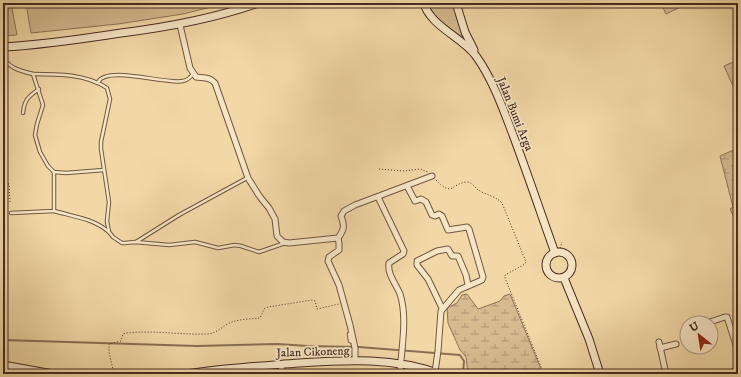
<svg xmlns="http://www.w3.org/2000/svg" width="741" height="377" font-family="'IM FELL DW Pica',serif">
<defs>
<pattern id="wetland-marsh" width="20" height="14" patternUnits="userSpaceOnUse"><rect width="20" height="14" fill="#d6ba90"/><path d="M1 5h8M5 5V1M11 12h8M15 12V8" fill="none" stroke="#af9775"/></pattern>
</defs>
<rect width="100%" height="100%" fill="#f3d8a7"/>
<filter id="stains"><feTurbulence type="fractalNoise" baseFrequency=".005" numOctaves="4"/><feColorMatrix values="0 0 0 0 .2 0 0 0 0 .09 0 0 0 0 .02 0 0 0 .5 -.17"/></filter>
<radialGradient id="worn" r=".72"><stop offset=".6" stop-color="#630" stop-opacity="0"/><stop offset="1" stop-color="#630" stop-opacity=".3"/></radialGradient>
<g fill="#d6ba90" stroke="#8e7258">
<polygon points="3,3 11,3 17,35 3,36"/>
<polygon points="26,3 227,3 183,14 118,24 31,33"/>
<path d="M428,3H453L466,39C451,29 434,20 428,3Z"/>
</g>
<g fill="url(#wetland-marsh)" stroke="#8e7258">
<polygon points="661,3 689,3 666,14"/>
<polygon points="738,60 738,97 724,66"/>
<polygon points="738,148 738,224 737,224 730,209 733,207 720,156"/>
<polygon points="467,294 478,309 500,301 504,296 510,294 543,374 468,374 466,357 460,350 448,323 447,308 457,303 462,295"/>
</g>
<g fill="none" stroke-linecap="round" stroke-linejoin="round">
<polyline stroke="#8a6f55" stroke-width="2" points="3,340 197,346 278,344 308,346 359,347 460,355 464,361 463,374"/>
<defs>
<g id="lane">
<path d="M3,58C11,69 21,71 33,74L43,105L37,124L35,135L40,152L48,166L54,172L66,173L104,170"/>
<path d="M33,74C58,74 86,74 107,88L110,99L101,142V149L109,202L107,221L109,232L113,237L122,243H125L135,242L169,245L195,242L218,248L235,245L241,246L259,252L285,243"/>
<path d="M98,82C108,65 166,85 183,81C188,80 190,78 193,74"/>
<path d="M23,113C24,100 29,96 39,89"/>
<path d="M54,211C75,217 92,218 109,232"/>
<polyline points="11,213 54,211 54,172"/>
<polyline points="136,242 179,215 247,178"/>
<polyline points="349,334 350,341 353,342"/>
<polyline points="5,374 5,366"/>
</g>
<g id="street">
<path d="M180,25L190,68L196,77C204,78 210,77 215,83L248,178L260,197L269,208L275,219L277,236L283,242L289,243L338,238C344,230 345,226 341,216L344,211L355,205L432,176"/>
<polyline points="407,186 415,201 421,199 426,202 432,215 435,216 439,214 442,216 448,230 467,227 469,229 483,277 482,280 459,290 441,311 438,351 435,372"/>
<path d="M378,197L404,251L403,254L389,263C387,274 396,284 400,294C408,318 401,350 400,374"/>
<polyline points="338,238 339,243 339,250 329,257 328,261 339,285 350,325 355,348 355,361"/>
<polyline points="442,308 428,279 417,265 417,261 437,251 448,249 452,256 458,256 466,275 468,285"/>
<polyline points="707,323 725,317 727,317 738,351"/>
<polyline points="659,342 666,374"/>
<polyline points="660,348 676,344"/>
<polyline points="281,364 282,374"/>
</g>
<g id="secondary">
<path d="M424,3C429,25 463,38 476,56C491,77 501,103 510,127C526,169 540,211 555,253"/>
<polyline points="456,3 465,32 474,50"/>
<path d="M3,47C43,45 82,39 121,33C168,27 213,19 258,3"/>
<circle cx="559" cy="265" r="13"/>
<polyline points="564,278 589,339 600,374"/>
<polyline points="3,365 53,374"/>
<path d="M187,374C224,368 261,366 299,363C346,360 395,357 440,374"/>
<polyline points="730,374 738,371"/>
</g>
</defs>
<use href="#lane" stroke="#715641" stroke-width="4.5"/>
<use href="#street" stroke="#715641" stroke-width="7"/>
<use href="#secondary" stroke="#462a1f" stroke-width="9"/>
<g stroke="#462a1f" stroke-width="1" stroke-dasharray="1 2" stroke-linecap="butt">
<polyline points="379,169 404,171 420,169 428,172"/>
<polyline points="3,180 7,180 7,184 9,184 10,202 3,202"/>
<path d="M436,180C453,198 451,183 467,182C473,182 475,189 480,191C487,195 495,196 502,203L526,262L525,264L505,275V278L544,374"/>
<polyline points="560,248 562,242"/>
<path d="M114,374L109,352V344L121,341L123,334L126,333C153,330 180,335 207,334C217,334 223,325 232,322C240,319 251,319 260,318L261,316L264,309L268,307L312,300L315,301L317,309L339,304"/>
</g>
<use href="#lane" stroke="#f7e6c6" stroke-width="2.5"/>
<use href="#street" stroke="#f7e6c6" stroke-width="5"/>
<use href="#secondary" stroke="#f7e6c6" stroke-width="7"/>
</g>
<g text-anchor="middle" dominant-baseline="central" stroke-width="3.5" stroke-linejoin="round" paint-order="stroke">
<g font-size="12" fill="#462a1f" stroke="#f7e6c6">
<text transform="translate(515 114) rotate(68)">Jalan Bumi Arga</text>
<text transform="translate(313 352) rotate(-2)">Jalan Cikoneng</text>
</g>
</g>
<rect width="741" height="377" fill="none" stroke="#f3d8a7" stroke-width="16"/>
<rect x="4" y="4" width="733" height="369" fill="none" stroke="#462a1f" stroke-width="2"/>
<rect x="8" y="8" width="725" height="361" fill="none" stroke="#462a1f"/>
<g transform="translate(699 335) rotate(330)"><circle r="19" fill="#f7e6c6" stroke="#b09b83"/>
<path d="M0-3L7 15L0 10L-7 15Z" fill="#8f2418"/>
<text y="-6" font-size="11" font-weight="bold" text-anchor="middle" fill="#462a1f">U</text>
</g>
<rect width="100%" height="100%" filter="url(#stains)"/>
<rect width="100%" height="100%" fill="url(#worn)"/>
</svg>
